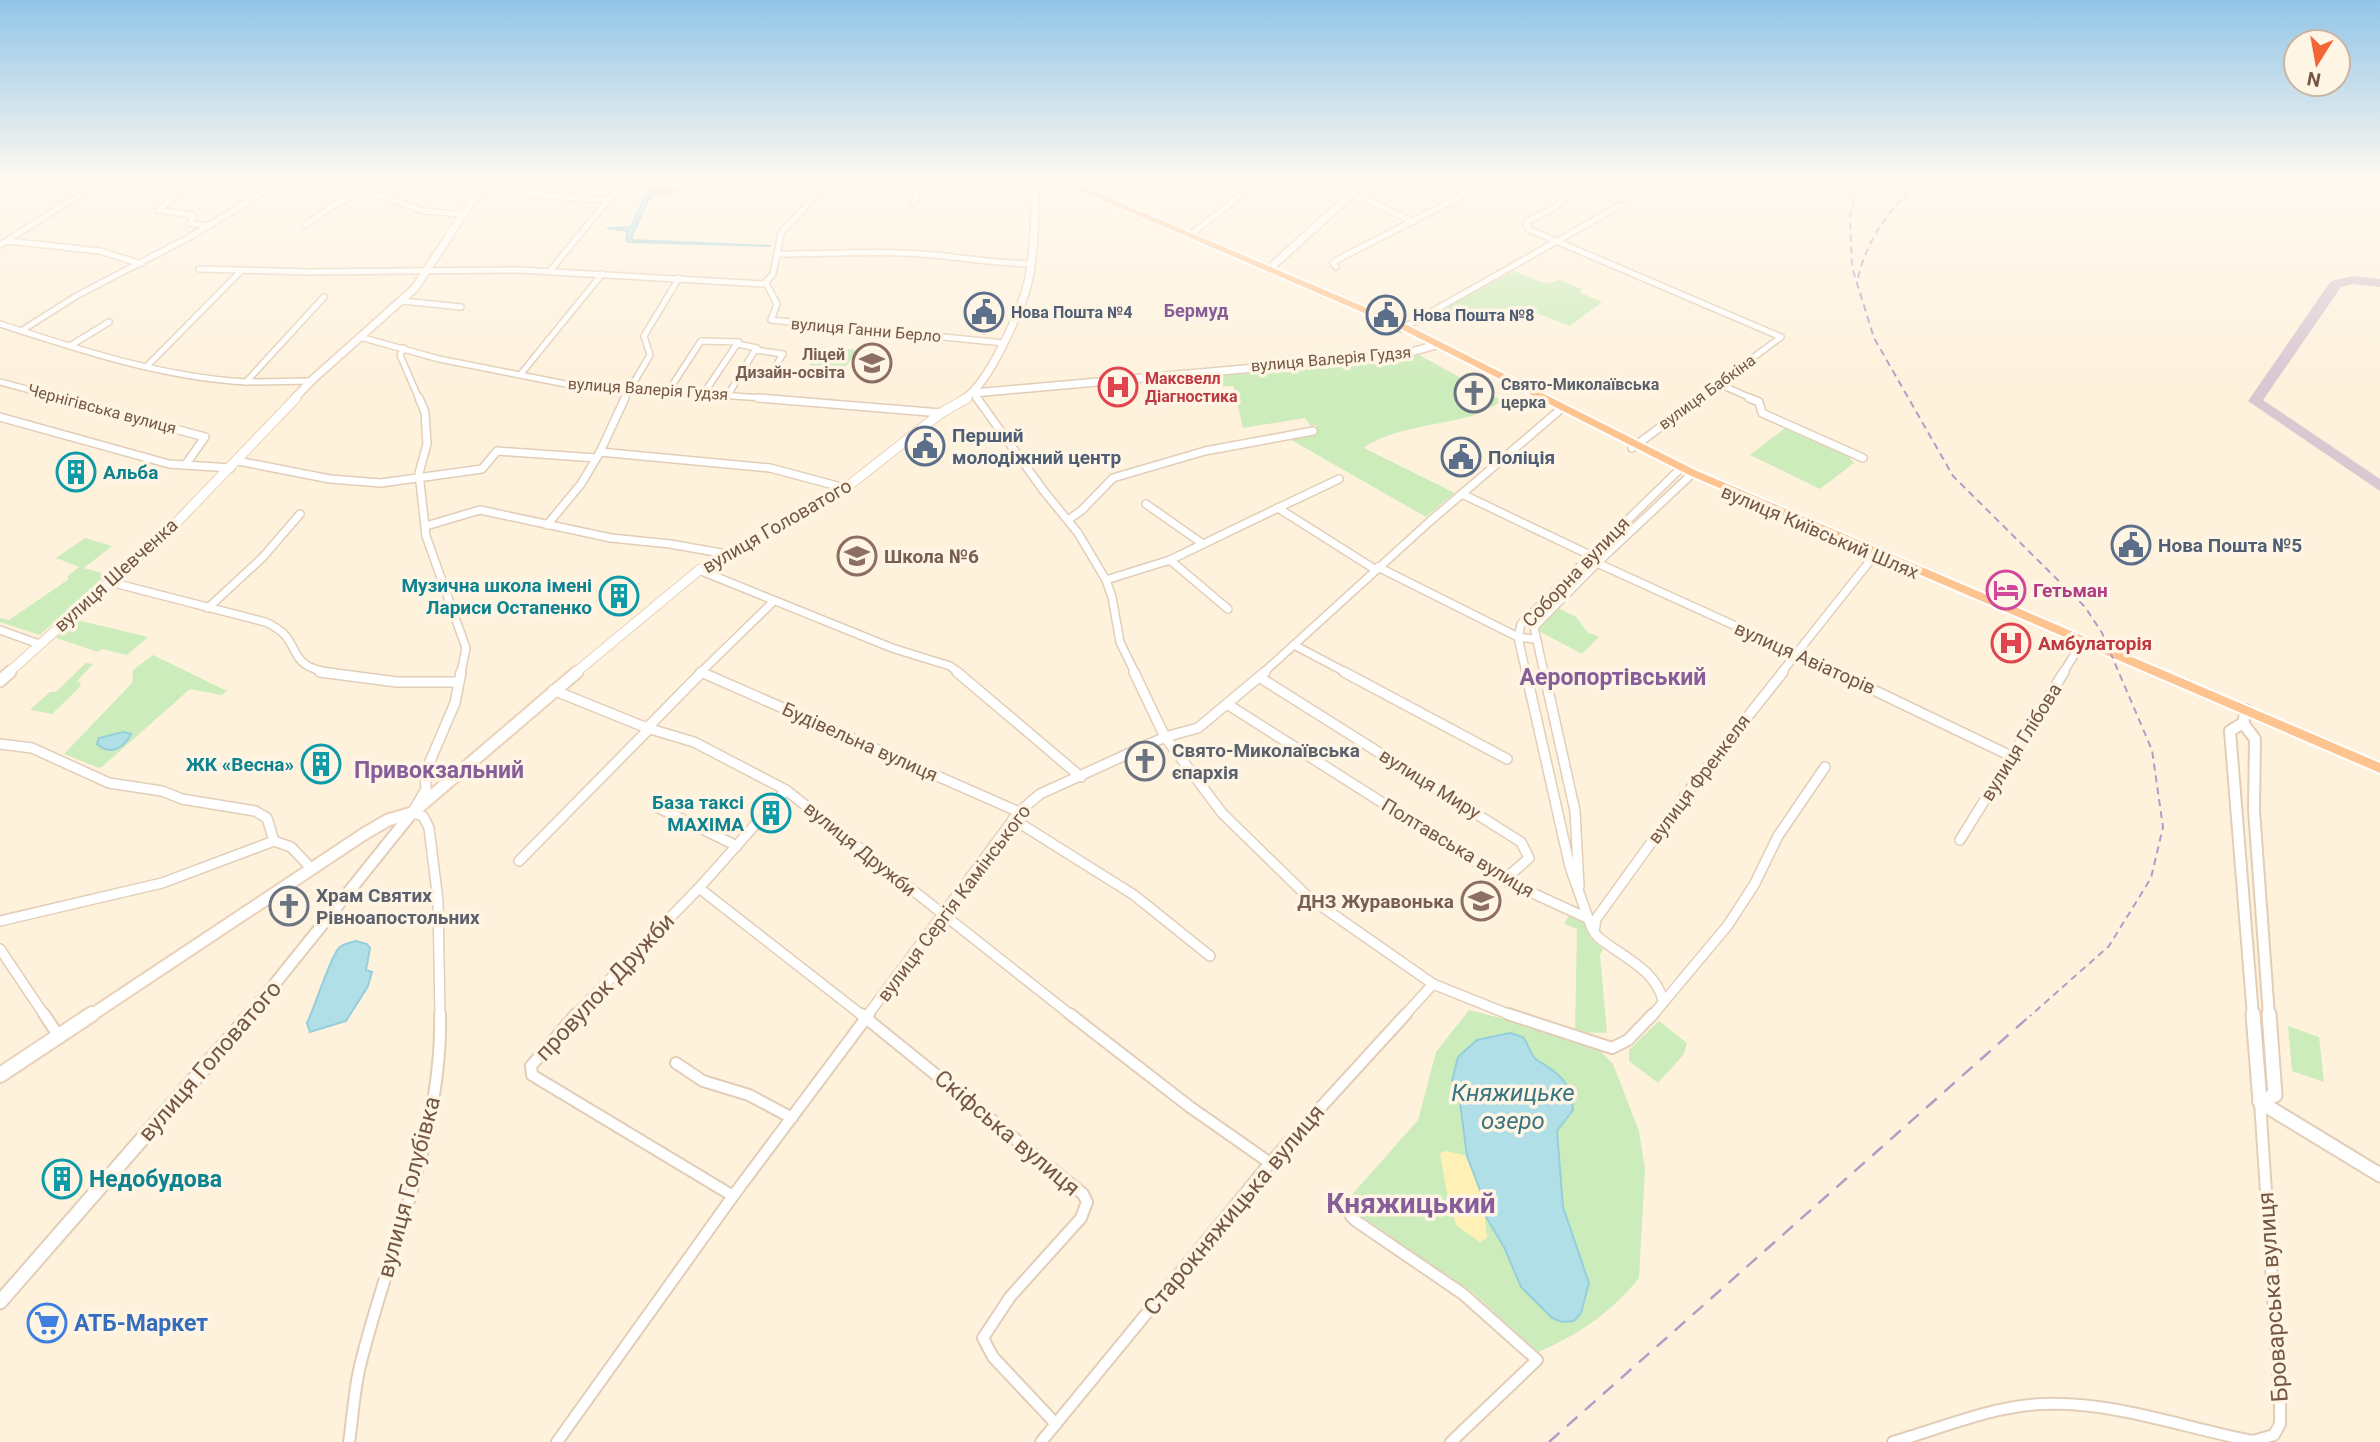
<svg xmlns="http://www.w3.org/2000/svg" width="2380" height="1442" font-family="Roboto,sans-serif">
<rect width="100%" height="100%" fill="#fef2dd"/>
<g fill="#cdecbb">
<path d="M1514,271L1546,284L1559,280L1582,289L1579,292L1602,302L1570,326C1543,316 1516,300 1488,315L1493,320L1474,322L1445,307Z"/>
<polygon points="819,347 859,350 840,373 808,370"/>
<path d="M1419,355L1503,401C1492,406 1480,414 1468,417C1438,425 1388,429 1364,448L1455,493L1426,517L1286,437L1322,424L1311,426L1305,418L1243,428L1233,386L1201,387L1209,372Z"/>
<path d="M1785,428C1806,437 1841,444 1854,463L1820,489L1750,455Z"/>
<polygon points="85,538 112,546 84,568 108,575 40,635 0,622 0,618 9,620 69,579 67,577 79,567 56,558"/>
<polygon points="1558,608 1576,617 1587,632 1599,637 1582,654 1537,630"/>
<polygon points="77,620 148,637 127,655 102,649 98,652 56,638"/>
<polygon points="153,655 227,691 221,695 190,689 103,766 99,768 64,754 132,683 133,670"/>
<polygon points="86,663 93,664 77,681 81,682 79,688 52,714 30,710 50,692 56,692"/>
<polygon points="1570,914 1583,921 1590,938 1603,949 1600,955 1607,1033 1575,1032 1577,929 1564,924"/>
<path d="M1469,1010L1524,1024L1601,1052L1613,1064L1639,1131L1645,1169L1639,1278C1613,1311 1577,1336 1538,1352L1472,1292L1357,1215L1360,1206L1349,1198L1418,1120L1436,1052Z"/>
<polygon points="1659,1021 1687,1043 1684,1054 1658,1083 1629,1061 1629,1050"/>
<polygon points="2288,1026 2319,1037 2324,1082 2292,1071"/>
</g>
<polygon fill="#fff1b6" points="1447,1151 1467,1156 1483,1198 1487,1238 1480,1242 1457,1226 1449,1205 1440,1153"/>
<g fill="#b0dfe8" stroke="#96cedb" stroke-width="2">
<polygon points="648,189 678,191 650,196 631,238 633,240 771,246 628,242 626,238 628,231 607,228 631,227"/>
<path d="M123,732L131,734C124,748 110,756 97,744L99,738Z"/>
<path d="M356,941L367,944L370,948L366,970L372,972L368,986L346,1021L310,1032L307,1023C315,1007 331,954 340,947C344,944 352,942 356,941Z"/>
<path d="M1510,1033L1523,1037C1528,1043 1531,1057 1537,1060C1559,1073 1571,1082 1573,1110L1557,1131L1563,1207L1589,1283L1581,1313L1574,1321L1562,1322L1552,1318L1521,1287L1504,1247L1486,1217L1483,1198L1467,1156L1460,1102L1452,1081L1458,1057L1477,1040Z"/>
</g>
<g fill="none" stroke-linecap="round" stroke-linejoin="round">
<polygon fill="#d9c7d2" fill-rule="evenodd" points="2353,276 2380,279 2380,287 2353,284 2341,287 2263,400 2380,479 2380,491 2248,401 2331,281"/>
<defs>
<g id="minor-far3">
<polyline points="1548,179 1569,187 1571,194 1552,209 1526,222 1528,229 1781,337 1697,399"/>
<polyline points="0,188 18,179"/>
<polyline points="477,190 605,200"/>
<polyline points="1349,195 1369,200 1413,222"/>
<polyline points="914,203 919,186 927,179"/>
<polyline points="158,210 192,215 194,217 189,223 210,226"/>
<polyline points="158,210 197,179"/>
<polyline points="305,225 333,206 365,190 424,211 461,214"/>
<polyline points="1190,235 1261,179"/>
<polyline points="7,241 100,251 141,264"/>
<polyline points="0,245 105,179"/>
<path d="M777,254C829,254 881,250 933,255C965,258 996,263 1029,264"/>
<polyline points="1336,267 1333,263 1337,260 1494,179"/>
<polyline points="199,269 308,272 519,270 764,284 773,274 781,233 831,179"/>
<polyline points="550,271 625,179"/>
<polyline points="766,283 777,304 771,320 1004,343"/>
<polyline points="402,301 461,307"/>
<path d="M0,324C80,350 161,377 246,382L324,297"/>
<polyline points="1401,329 1621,205"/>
<polyline points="21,331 78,295 188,238 285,179"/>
<polyline points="360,337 439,359 576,386 778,399"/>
<polyline points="70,346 109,322"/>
<polyline points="404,348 400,355 419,399"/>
<polyline points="147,366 242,270"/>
<polyline points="520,375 602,274"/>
<polyline points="0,382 64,399"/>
<polyline points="246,382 311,381"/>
<polyline points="1719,384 1753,399"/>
<polyline points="669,390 701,341 739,342 737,344"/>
<polyline points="704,393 737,344 757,348"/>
<polyline points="974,393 978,399"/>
<polyline points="728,395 755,350 783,354 772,372"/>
<polyline points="624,399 650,355 644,336 679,278"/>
</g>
<g id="minor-far2">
<polyline points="58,398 205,437 186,464"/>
<polyline points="419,398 425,412 427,444 419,473 426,536 466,648 461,673"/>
<polyline points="758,398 941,413"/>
<polyline points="977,398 1043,490 1078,533 1106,580 1112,597 1120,642 1135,673"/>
<polyline points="1749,398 1759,402 1762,413 1863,458"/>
<polyline points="0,417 169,464 231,468"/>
<polyline points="1632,448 1700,398"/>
<polyline points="600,452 770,468 845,488"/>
<polyline points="238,461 330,479 381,483 482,469 497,451 596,458"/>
<polyline points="1339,479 1278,508 1376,570"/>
<polyline points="1462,494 1594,557"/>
<polyline points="1146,504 1203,544"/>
<polyline points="1068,520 1082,510 1113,478 1205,451 1313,431"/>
<polyline points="547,525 581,484 600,452 625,398"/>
<polyline points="426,526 480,510 611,538 670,544 727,554"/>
<polyline points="1170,560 1228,609"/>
<polyline points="1597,563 1839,673"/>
<polyline points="1378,567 1518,637 1535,639"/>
<polyline points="699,570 892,648 950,666 959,673"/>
<polyline points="1106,580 1170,560 1278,508"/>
<path d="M110,582L265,622C308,640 279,666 333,673"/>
<polyline points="208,608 263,557 300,514"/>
<polyline points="0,630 39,644"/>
<polyline points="1294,645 1347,673"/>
<polyline points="701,672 704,673"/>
<polyline points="700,673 774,601"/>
<polyline points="1263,673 1428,523 1562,408"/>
<polyline points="1526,673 1518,637 1521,624 1681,468"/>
<polyline points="1544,673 1534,627 1597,563 1693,473"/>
<polyline points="1781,673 1877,552"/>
<polyline points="2063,673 2081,644"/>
</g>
<g id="minor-far1">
<polyline points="320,672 397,682 458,682"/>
<polyline points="701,672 1019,812"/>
<polyline points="957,672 1081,777"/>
<polyline points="1134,672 1165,737 1222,813 1307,896 1433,984 1513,1016"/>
<polyline points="1344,672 1507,759"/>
<polyline points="1526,672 1570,867 1592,929"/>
<polyline points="1544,672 1575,811 1579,887"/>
<polyline points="1836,672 2011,756"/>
<polyline points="1259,677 1521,842 1529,858 1504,880"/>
<polyline points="553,690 647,728 694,742 786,790 1072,1016"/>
<polyline points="1227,704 1504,880 1587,918"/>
<polyline points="647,728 702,672"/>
<polyline points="0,744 32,748 109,783 162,791 182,799 255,811 267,818 274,841"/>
<polyline points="657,807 737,846"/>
<polyline points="1013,819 1134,895 1210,956"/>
<polyline points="1960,840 2064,672"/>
<polyline points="519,861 649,729"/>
<polyline points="699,888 863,1016"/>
<polyline points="0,921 162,883 274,841 291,847 312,869"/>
<polyline points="0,949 45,1016"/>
<path d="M1663,1000C1654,968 1622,957 1598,937L1594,932L1596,919L1687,793L1783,672"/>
<polyline points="440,1016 438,901 429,828 423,816 412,813 426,789 425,773 455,703 461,672"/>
<polyline points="574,1016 699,888 786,790"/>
<polyline points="867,1016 1019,812 1040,794 1165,737 1198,728 1265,672"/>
<polyline points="1404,1016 1433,984"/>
<polyline points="1652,1016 1728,925 1754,885 1778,836 1825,767"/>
</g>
<g id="minor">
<polyline points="44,1014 58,1035"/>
<polyline points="576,1014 531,1066 532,1075 733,1196"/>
<polyline points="861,1014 1083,1194 1087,1202 1081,1218 1010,1297 983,1338 993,1357 1056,1424"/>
<polyline points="1070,1014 1190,1107 1270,1163"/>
<polyline points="1508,1014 1612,1048 1628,1040 1653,1014"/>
<polyline points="676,1063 703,1081 749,1095 792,1118"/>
<polyline points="1352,1212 1351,1216 1356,1221 1463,1294 1537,1360 1451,1442"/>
<path d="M349,1442C353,1416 354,1388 361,1362C389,1249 443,1132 440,1014"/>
<polyline points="557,1442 733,1196 869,1014"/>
<polyline points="1041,1442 1270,1163 1406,1014"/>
<path d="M1893,1442C1942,1428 1992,1406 2043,1404C2114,1401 2184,1428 2253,1441L2274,1435L2280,1424V1400L2260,1102"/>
</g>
<g id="tertiary-far2">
<polyline points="1269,269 1368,179"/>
<polyline points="974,393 1401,355 1436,345"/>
</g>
<g id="tertiary-far1">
<polyline points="2246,710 2243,723 2230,731 2253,1016"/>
<polyline points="2243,723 2255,739 2254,810 2269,1016"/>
<polyline points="249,1016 412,813"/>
</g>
<g id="tertiary">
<polyline points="2253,1014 2260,1102"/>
<polyline points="2260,1102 2275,1095 2269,1014"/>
<polyline points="2260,1102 2380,1175"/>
<polyline points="0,1302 251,1014"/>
</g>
<g id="secondary-far3">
<polyline points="294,399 311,381 415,288 486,179"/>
<path d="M964,399C988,385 1021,311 1028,282C1035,252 1035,210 1035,179"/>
</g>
<g id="secondary-far2">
<polyline points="8,673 175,524 296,398"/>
<polyline points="575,673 699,570 838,494 941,413 967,398"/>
</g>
<g id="secondary-far1">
<polyline points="0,681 10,672"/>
<polyline points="90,1016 364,834 388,820 412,813 577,672"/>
</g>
<polyline id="secondary" points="0,1075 92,1014"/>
<polygon id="trunk" points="1054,179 1064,179 1407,325 1697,471 2380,763 2380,773 1689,475 1401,329"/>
</defs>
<use href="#minor-far3" stroke="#e2ceb8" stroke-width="8"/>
<use href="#minor-far2" stroke="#e2ceb8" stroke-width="10"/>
<use href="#minor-far1" stroke="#e2ceb8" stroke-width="12"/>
<use href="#minor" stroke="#e2ceb8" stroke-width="14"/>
<use href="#tertiary-far2" stroke="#e2ceb8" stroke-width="10"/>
<use href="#tertiary-far1" stroke="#e2ceb8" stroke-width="14"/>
<use href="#tertiary" stroke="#e2ceb8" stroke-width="17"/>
<use href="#secondary-far3" stroke="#ead1b8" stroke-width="10"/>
<use href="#secondary-far2" stroke="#ead1b8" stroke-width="11"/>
<use href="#secondary-far1" stroke="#ead1b8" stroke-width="15"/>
<use href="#secondary" stroke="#ead1b8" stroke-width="18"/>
<use href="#trunk" stroke="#fff" stroke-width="4"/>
<use href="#minor-far3" stroke="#fff" stroke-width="5"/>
<use href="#minor-far2" stroke="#fff" stroke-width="7"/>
<use href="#minor-far1" stroke="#fff" stroke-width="9"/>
<use href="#minor" stroke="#fff" stroke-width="10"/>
<use href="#tertiary-far2" stroke="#fff" stroke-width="7"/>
<use href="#tertiary-far1" stroke="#fff" stroke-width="10"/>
<use href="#tertiary" stroke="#fff" stroke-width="13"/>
<use href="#secondary-far3" stroke="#fff" stroke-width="7"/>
<use href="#secondary-far2" stroke="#fff" stroke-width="9"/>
<use href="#secondary-far1" stroke="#fff" stroke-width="11"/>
<use href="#secondary" stroke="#fff" stroke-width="14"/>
<use href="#trunk" fill="#fec490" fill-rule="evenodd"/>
<g stroke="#b49cc7" stroke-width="2" stroke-dasharray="7 5" stroke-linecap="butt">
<polyline points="1866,179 1857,188 1850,215 1852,267 1874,338 1953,476 2085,607 2102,633 2152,750 2163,827 2151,878 2109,946 2030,1016"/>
<path d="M1858,278C1867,237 1892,208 1920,179"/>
</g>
<polyline stroke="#b49cc7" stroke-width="2.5" stroke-dasharray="14 10" stroke-linecap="butt" points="1549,1442 2032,1014"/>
</g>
<linearGradient id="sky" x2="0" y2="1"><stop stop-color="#91c5e8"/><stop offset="0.47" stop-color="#fff9f0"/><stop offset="1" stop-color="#fff9f0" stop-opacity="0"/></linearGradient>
<rect width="2380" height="381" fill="url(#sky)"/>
<defs>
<symbol id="civic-ring" viewBox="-11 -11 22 22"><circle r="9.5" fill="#fff5e5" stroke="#5c6f8a" stroke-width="1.5"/><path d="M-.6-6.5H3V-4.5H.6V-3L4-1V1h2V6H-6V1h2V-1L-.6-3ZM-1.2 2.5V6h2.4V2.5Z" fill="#5c6f8a"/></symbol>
<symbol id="school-ring" viewBox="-11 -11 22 22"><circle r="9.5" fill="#fff5e5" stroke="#8d6e63" stroke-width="1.5"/><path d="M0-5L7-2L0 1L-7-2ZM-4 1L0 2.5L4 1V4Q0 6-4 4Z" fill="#8d6e63"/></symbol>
<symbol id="hospital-ring" viewBox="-11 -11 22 22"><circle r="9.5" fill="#fff5e5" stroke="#e0444e" stroke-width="1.5"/><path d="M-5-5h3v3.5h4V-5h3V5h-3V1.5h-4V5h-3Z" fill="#e0444e"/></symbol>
<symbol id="church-ring" viewBox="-11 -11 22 22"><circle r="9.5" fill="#fff5e5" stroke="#6b7280" stroke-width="1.5"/><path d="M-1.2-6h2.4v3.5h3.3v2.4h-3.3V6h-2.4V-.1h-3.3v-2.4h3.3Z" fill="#6b7280"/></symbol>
<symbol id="building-ring" viewBox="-11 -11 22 22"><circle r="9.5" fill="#fff5e5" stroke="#0f9aa8" stroke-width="1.5"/><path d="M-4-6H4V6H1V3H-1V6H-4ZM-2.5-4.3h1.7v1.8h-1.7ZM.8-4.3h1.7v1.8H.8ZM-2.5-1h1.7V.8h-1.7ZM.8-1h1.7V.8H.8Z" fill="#0f9aa8"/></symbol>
<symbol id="hotel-ring" viewBox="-11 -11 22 22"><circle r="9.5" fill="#fff5e5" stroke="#d1479c" stroke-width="1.5"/><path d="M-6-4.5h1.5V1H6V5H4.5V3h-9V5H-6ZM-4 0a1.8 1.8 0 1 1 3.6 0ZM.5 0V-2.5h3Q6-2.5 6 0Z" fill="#d1479c"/></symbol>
<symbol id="supermarket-ring" viewBox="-11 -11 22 22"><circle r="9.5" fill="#fff5e5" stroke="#3f7fe0" stroke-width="1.5"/><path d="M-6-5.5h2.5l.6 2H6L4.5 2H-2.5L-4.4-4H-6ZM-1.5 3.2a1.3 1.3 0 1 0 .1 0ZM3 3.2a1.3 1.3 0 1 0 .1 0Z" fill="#3f7fe0"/></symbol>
</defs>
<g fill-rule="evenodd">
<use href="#civic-ring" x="962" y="290" width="44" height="44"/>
<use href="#civic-ring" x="1364" y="293" width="44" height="44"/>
<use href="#school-ring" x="850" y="341" width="44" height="44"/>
<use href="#hospital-ring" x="1096" y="365" width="44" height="44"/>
<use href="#church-ring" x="1452" y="371" width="44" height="44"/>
<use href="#civic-ring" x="903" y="424" width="44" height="44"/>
<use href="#civic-ring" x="1439" y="435" width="44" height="44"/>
<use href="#building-ring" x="54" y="450" width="44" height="44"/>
<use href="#civic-ring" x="2109" y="523" width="44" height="44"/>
<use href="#school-ring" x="835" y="534" width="44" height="44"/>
<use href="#hotel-ring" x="1984" y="568" width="44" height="44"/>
<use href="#building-ring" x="597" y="574" width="44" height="44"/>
<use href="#hospital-ring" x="1989" y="621" width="44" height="44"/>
<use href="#church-ring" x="1123" y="739" width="44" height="44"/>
<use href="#building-ring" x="299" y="742" width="44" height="44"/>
<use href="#building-ring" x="749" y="791" width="44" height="44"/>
<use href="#school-ring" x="1459" y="879" width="44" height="44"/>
<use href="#church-ring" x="267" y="884" width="44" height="44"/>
<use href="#building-ring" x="40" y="1157" width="44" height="44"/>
<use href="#supermarket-ring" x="25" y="1301" width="44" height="44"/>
</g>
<g text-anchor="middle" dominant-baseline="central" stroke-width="7" stroke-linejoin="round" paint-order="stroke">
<g font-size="16" font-weight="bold" fill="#4e5e75" stroke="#fff5e5" text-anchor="start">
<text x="1011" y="312">Нова Пошта №4</text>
<text x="1413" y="315">Нова Пошта №8</text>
</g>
<g font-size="16" fill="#755744" stroke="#fff5e5">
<text transform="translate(866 330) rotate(5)">вулиця Ганни Берло</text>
<text transform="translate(1331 359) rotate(-5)">вулиця Валерія Гудзя</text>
<text transform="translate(648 389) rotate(4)">вулиця Валерія Гудзя</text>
<text transform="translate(1707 392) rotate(-36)">вулиця Бабкіна</text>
<text transform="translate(102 409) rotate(15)">Чернігівська вулиця</text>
</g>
<g font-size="16" font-weight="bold" fill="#785e54" stroke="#fff5e5" text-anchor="end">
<text x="845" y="354">Ліцей<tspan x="845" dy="18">Дизайн-освіта</tspan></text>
</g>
<g font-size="16" font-weight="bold" fill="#be3a42" stroke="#fff5e5" text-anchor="start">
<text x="1145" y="378">Максвелл<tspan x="1145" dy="18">Діагностика</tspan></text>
</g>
<g font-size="16" font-weight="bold" fill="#5b616d" stroke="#fff5e5" text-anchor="start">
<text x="1501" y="384">Свято-Миколаївська<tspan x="1501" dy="18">церка</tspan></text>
</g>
<g font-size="18" font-weight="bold" fill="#875e99" stroke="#fff5e5">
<text x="1196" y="310">Бермуд</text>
</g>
<g font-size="19" font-weight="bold" fill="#4e5e75" stroke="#fff5e5" text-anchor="start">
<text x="952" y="435">Перший<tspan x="952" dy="22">молодіжний центр</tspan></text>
<text x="1488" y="457">Поліція</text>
<text x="2158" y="545">Нова Пошта №5</text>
</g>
<g font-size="19" font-weight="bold" fill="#0d838f" stroke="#fff5e5" text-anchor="end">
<text x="103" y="472" text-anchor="start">Альба</text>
<text x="592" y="585">Музична школа імені<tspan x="592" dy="22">Лариси Остапенко</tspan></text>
<text x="294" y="764">ЖК «Весна»</text>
<text x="744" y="802">База таксі<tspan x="744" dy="22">MAXIMA</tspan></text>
</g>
<g font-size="19" fill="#755744" stroke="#fff5e5">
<text transform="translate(777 526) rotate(-30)">вулиця Головатого</text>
<text transform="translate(1820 532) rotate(23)">вулиця Київський Шлях</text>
<text transform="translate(1576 572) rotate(-46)">Соборна вулиця</text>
<text transform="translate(116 575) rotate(-42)">вулиця Шевченка</text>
<text transform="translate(1805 658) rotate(24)">вулиця Авіаторів</text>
<text transform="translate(860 742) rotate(24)">Будівельна вулиця</text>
<text transform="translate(2021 742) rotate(-58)">вулиця Глібова</text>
<text transform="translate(1699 779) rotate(-53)">вулиця Френкеля</text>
<text transform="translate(1430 784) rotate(32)">вулиця Миру</text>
<text transform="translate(1458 848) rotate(31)">Полтавська вулиця</text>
<text transform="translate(860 849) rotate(39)">вулиця Дружби</text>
<text transform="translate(954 903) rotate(-53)">вулиця Сергія Камінського</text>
</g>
<g font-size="19" font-weight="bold" fill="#785e54" stroke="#fff5e5" text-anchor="start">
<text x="884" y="556">Школа №6</text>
<text x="1454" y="901" text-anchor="end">ДНЗ Журавонька</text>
</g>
<g font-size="19" font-weight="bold" fill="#b23c85" stroke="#fff5e5" text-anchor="start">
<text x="2033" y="590">Гетьман</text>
</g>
<g font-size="19" font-weight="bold" fill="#be3a42" stroke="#fff5e5" text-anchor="start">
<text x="2038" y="643">Амбулаторія</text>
</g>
<g font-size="19" font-weight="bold" fill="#5b616d" stroke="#fff5e5" text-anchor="start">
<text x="1172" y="750">Свято-Миколаївська<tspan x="1172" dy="22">єпархія</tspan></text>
<text x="316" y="895">Храм Святих<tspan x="316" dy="22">Рівноапостольних</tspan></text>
</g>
<g font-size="23" font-weight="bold" fill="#875e99" stroke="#fff5e5">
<text x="1613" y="677">Аеропортівський</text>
<text x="439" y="770">Привокзальний</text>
</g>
<g font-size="23" fill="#755744" stroke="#fff5e5">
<text transform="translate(605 987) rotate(-47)">провулок Дружби</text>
<text transform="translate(210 1061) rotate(-49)">вулиця Головатого</text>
<text transform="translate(1007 1133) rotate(40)">Скіфська вулиця</text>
<text transform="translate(409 1187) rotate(-75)">вулиця Голубівка</text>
<text transform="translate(1234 1210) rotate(-50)">Старокняжицька вулиця</text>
<text transform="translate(2273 1297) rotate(-94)">Броварська вулиця</text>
</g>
<g font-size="23" font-weight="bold" fill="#0d838f" stroke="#fff5e5" text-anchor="start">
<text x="89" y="1179">Недобудова</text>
</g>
<g font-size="23" font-weight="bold" fill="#366cbe" stroke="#fff5e5" text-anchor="start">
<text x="74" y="1323">АТБ-Маркет</text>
</g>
<g font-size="24" font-style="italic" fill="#397583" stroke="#fff5e5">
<text x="1513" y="1093">Княжицьке<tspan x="1513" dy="28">озеро</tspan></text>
</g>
<g font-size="28" font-weight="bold" fill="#875e99" stroke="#fff5e5">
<text x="1411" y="1203">Княжицький</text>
</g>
</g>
<g transform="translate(2317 63) rotate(191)"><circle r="33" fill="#fff5e5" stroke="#c8b6a5" stroke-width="2"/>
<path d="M0-5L12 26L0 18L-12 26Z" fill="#f46636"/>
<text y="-10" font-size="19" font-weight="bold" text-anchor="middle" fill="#755744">N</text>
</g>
</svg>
